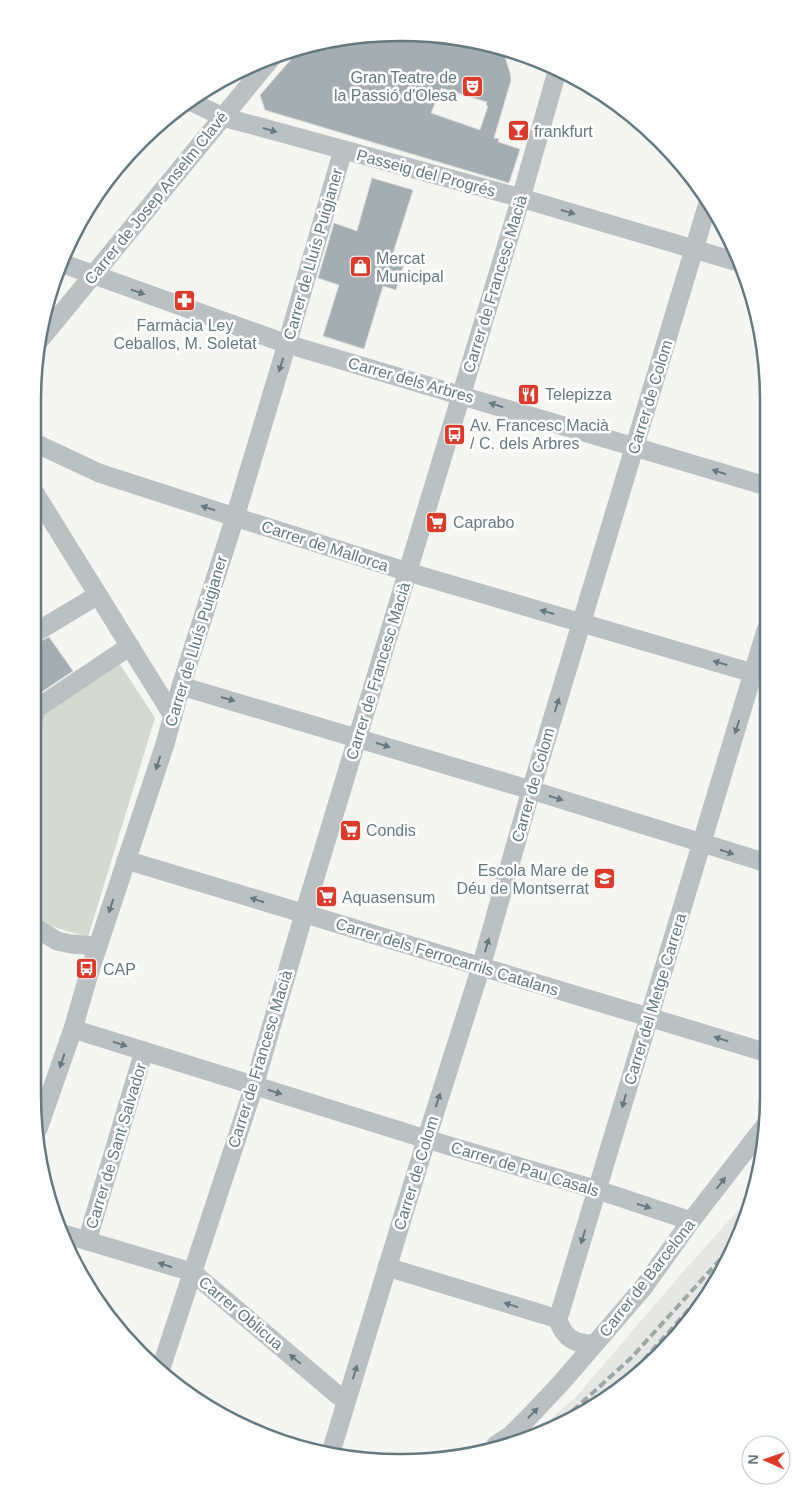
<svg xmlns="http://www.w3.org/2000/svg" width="801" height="1495" font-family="Helvetica,sans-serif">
<rect width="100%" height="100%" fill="#f5f5f1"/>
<polygon fill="#e6e6e5" points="755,1191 730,1258 661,1355 605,1400 542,1434 530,1437 577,1396 669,1288"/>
<polygon fill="#d5dad1" points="114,655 155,718 88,937 33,921 33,711"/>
<g fill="#a4aeb2" stroke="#d6d6d4" fill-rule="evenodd">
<path d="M425,33L502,47L510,73L511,80L494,138L499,139L498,142L520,149L509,183L265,110L260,95L301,48L353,36ZM441,88L487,102L486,105L488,106L480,130L431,113Z"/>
<polygon points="372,178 413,190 393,253 406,257 396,290 383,286 364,349 323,336 339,285 318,278 334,223 357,231"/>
<polygon points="49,637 73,671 37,695 33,688 33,645"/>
</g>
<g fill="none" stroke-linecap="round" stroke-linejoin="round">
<g stroke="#bbc1c3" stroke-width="19">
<polyline points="190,101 223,117 521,198 741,263"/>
<polyline points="61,263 287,344 766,486"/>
<polyline points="39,341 273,56"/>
<polyline points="33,442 99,473 235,517 408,572 766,677"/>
<polyline points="33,490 173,716"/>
<polyline points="33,634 98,595"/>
<polyline points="181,686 531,790 767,863"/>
<polyline points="33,721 36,709 130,646"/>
<polyline points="126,860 768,1053"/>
<polyline points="33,926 57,941 71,944 98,946"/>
<polyline points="73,1029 426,1139 598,1190 691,1221"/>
<polyline points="38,1129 73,1029 90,970 165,744 181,686 235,517 287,344 343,150"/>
<polyline points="64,1234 192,1272 346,1402"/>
<polyline points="87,1241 144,1051"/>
<polyline points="387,1267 558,1319"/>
<path d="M595,1343C577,1346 563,1338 558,1319L766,630"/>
<polyline points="161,1368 254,1086 304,914 521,198 558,68"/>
<polyline points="496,1445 511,1435 529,1417 561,1383 643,1288 691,1221 767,1123"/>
<polyline points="331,1452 428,1134 481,967 531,790 708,203"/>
</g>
<g stroke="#9da6a9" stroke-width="4" stroke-dasharray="8 4" stroke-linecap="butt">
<polyline points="590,1408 642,1362 708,1288"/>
<polyline points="555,1427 631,1358 736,1242"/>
</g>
</g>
<defs><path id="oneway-solid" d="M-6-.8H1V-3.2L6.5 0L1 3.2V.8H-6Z" transform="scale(1.25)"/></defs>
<g fill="#657981">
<use href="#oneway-solid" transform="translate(270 130) rotate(16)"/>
<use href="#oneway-solid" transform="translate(568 212) rotate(16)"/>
<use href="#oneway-solid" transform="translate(138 292) rotate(19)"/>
<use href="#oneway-solid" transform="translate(281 365) rotate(107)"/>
<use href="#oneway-solid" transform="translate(496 405) rotate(-163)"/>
<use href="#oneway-solid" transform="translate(719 472) rotate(-163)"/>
<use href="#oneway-solid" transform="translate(208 508) rotate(-162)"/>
<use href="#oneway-solid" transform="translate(547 612) rotate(-164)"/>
<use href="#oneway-solid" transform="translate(720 663) rotate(-164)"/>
<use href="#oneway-solid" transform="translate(228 699) rotate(16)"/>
<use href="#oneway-solid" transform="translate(557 705) rotate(-73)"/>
<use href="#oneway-solid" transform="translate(737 727) rotate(107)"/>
<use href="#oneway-solid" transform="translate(383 745) rotate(17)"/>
<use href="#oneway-solid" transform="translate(158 763) rotate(108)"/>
<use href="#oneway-solid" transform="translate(556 798) rotate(17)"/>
<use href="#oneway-solid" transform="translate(727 852) rotate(17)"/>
<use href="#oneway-solid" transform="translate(257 900) rotate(-163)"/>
<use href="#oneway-solid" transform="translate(111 906) rotate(108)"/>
<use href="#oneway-solid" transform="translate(487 945) rotate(-74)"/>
<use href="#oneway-solid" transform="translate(721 1039) rotate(-163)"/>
<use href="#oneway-solid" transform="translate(120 1044) rotate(17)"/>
<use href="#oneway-solid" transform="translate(62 1061) rotate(109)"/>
<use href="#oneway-solid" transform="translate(275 1092) rotate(17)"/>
<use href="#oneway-solid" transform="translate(438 1100) rotate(-72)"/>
<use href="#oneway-solid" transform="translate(624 1101) rotate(106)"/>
<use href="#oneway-solid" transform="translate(721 1183) rotate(-52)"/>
<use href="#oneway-solid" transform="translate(644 1206) rotate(18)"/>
<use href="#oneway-solid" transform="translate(583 1237) rotate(107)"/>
<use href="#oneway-solid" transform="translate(165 1265) rotate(-163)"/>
<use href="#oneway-solid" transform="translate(511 1305) rotate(-163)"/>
<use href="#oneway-solid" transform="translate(295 1359) rotate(-140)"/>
<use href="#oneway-solid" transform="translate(355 1372) rotate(-73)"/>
<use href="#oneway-solid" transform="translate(533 1413) rotate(-46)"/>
</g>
<defs>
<symbol id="theatre-square" viewBox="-11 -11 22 22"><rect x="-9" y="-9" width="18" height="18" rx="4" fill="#dc3b2b" stroke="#fff"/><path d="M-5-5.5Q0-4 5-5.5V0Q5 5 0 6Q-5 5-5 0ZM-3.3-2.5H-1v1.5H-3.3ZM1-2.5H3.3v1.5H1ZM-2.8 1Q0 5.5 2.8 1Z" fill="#fff"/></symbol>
<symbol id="bar-square" viewBox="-11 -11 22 22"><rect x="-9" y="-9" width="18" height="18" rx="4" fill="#dc3b2b" stroke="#fff"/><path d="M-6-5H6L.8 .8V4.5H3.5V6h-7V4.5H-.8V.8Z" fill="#fff"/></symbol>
<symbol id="shop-square" viewBox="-11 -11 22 22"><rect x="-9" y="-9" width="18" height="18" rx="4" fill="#dc3b2b" stroke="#fff"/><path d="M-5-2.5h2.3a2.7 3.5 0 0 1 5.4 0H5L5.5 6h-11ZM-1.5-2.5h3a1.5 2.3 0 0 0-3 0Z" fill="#fff"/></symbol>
<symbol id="pharmacy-square" viewBox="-11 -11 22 22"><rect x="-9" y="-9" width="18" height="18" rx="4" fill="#dc3b2b" stroke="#fff"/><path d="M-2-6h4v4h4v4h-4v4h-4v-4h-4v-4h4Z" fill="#fff"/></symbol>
<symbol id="restaurant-square" viewBox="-11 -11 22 22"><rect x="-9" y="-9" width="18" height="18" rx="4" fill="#dc3b2b" stroke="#fff"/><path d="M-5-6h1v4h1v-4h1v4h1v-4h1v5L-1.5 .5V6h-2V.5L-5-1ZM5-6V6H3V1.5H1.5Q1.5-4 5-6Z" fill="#fff"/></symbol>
<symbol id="bus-square" viewBox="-11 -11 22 22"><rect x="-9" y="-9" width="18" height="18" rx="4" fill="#dc3b2b" stroke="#fff"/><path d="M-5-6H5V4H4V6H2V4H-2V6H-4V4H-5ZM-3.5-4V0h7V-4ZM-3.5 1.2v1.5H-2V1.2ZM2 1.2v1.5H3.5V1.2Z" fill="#fff"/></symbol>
<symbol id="supermarket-square" viewBox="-11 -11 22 22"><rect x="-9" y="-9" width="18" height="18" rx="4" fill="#dc3b2b" stroke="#fff"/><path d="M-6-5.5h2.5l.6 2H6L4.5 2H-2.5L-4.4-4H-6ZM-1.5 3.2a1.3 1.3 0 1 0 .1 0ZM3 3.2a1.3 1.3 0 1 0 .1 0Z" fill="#fff"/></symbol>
<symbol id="school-square" viewBox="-11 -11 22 22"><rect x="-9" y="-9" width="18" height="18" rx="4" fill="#dc3b2b" stroke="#fff"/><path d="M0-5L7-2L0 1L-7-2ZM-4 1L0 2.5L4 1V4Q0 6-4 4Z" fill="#fff"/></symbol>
</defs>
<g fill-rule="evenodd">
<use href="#theatre-square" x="460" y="74" width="25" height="25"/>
<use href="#bar-square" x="506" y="118" width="25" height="25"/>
<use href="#shop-square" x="348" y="254" width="25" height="25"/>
<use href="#pharmacy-square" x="172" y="288" width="25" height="25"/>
<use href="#restaurant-square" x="516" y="382" width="25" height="25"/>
<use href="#bus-square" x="442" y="422" width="25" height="25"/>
<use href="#supermarket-square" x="424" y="510" width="25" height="25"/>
<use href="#supermarket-square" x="338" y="818" width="25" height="25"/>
<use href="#school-square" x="592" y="866" width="25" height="25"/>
<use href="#supermarket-square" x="314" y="884" width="25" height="25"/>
<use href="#bus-square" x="74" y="956" width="25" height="25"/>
</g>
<g text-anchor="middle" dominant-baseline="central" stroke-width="5" stroke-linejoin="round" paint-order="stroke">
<g font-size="16" fill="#657981" stroke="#fff" text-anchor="start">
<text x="457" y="77" text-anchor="end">Gran Teatre de<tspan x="457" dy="18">la Passió d'Olesa</tspan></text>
<text x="534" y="131">frankfurt</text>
<text x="376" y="258">Mercat<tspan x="376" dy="18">Municipal</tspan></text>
<text x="185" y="325" text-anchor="middle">Farmàcia Ley<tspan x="185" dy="18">Ceballos, M. Soletat</tspan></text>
<text x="545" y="394">Telepizza</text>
<text x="470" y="425">Av. Francesc Macià<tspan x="470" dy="18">/ C. dels Arbres</tspan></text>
<text x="453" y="522">Caprabo</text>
<text x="366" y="830">Condis</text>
<text x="589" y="870" text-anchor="end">Escola Mare de<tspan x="589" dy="18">Déu de Montserrat</tspan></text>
<text x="342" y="897">Aquasensum</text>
<text x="103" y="969">CAP</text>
</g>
<g font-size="16" fill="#657981" stroke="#fff">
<text transform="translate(426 173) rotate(15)">Passeig del Progrés</text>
<text transform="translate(156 198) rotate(-51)">Carrer de Josep Anselm Clavé</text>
<text transform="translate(313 254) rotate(-74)">Carrer de Lluís Puigjaner</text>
<text transform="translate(495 284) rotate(-73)">Carrer de Francesc Macià</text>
<text transform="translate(411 380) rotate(16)">Carrer dels Arbres</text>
<text transform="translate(650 397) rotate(-73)">Carrer de Colom</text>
<text transform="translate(325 546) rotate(18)">Carrer de Mallorca</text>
<text transform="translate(196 641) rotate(-73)">Carrer de Lluís Puigjaner</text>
<text transform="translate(378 671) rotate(-73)">Carrer de Francesc Macià</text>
<text transform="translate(533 785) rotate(-74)">Carrer de Colom</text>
<text transform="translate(447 957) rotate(17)">Carrer dels Ferrocarrils Catalans</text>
<text transform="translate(655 999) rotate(-73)">Carrer del Metge Carrera</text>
<text transform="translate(260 1059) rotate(-73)">Carrer de Francesc Macià</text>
<text transform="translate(116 1146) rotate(-73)">Carrer de Sant Salvador</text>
<text transform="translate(525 1169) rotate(17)">Carrer de Pau Casals</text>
<text transform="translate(416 1173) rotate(-73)">Carrer de Colom</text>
<text transform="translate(647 1278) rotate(-52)">Carrer de Barcelona</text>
<text transform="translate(241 1313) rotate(40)">Carrer Oblicua</text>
</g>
</g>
<path d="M0 0H801V1495H0ZM400 41H401A359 359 0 0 1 760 400V1095A359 359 0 0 1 401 1454H400A359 359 0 0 1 41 1095V400A359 359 0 0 1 400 41Z" fill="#fff" fill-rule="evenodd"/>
<path fill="none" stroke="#657981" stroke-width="2.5" d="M400 41H401A359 359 0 0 1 760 400V1095A359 359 0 0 1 401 1454H400A359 359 0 0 1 41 1095V400A359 359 0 0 1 400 41Z"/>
<g transform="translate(766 1460) rotate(272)"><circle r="24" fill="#ffffff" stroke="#c1c9cd"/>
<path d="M0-4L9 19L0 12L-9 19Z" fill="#dc3b2b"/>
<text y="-8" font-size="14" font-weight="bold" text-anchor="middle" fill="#657981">N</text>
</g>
</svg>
